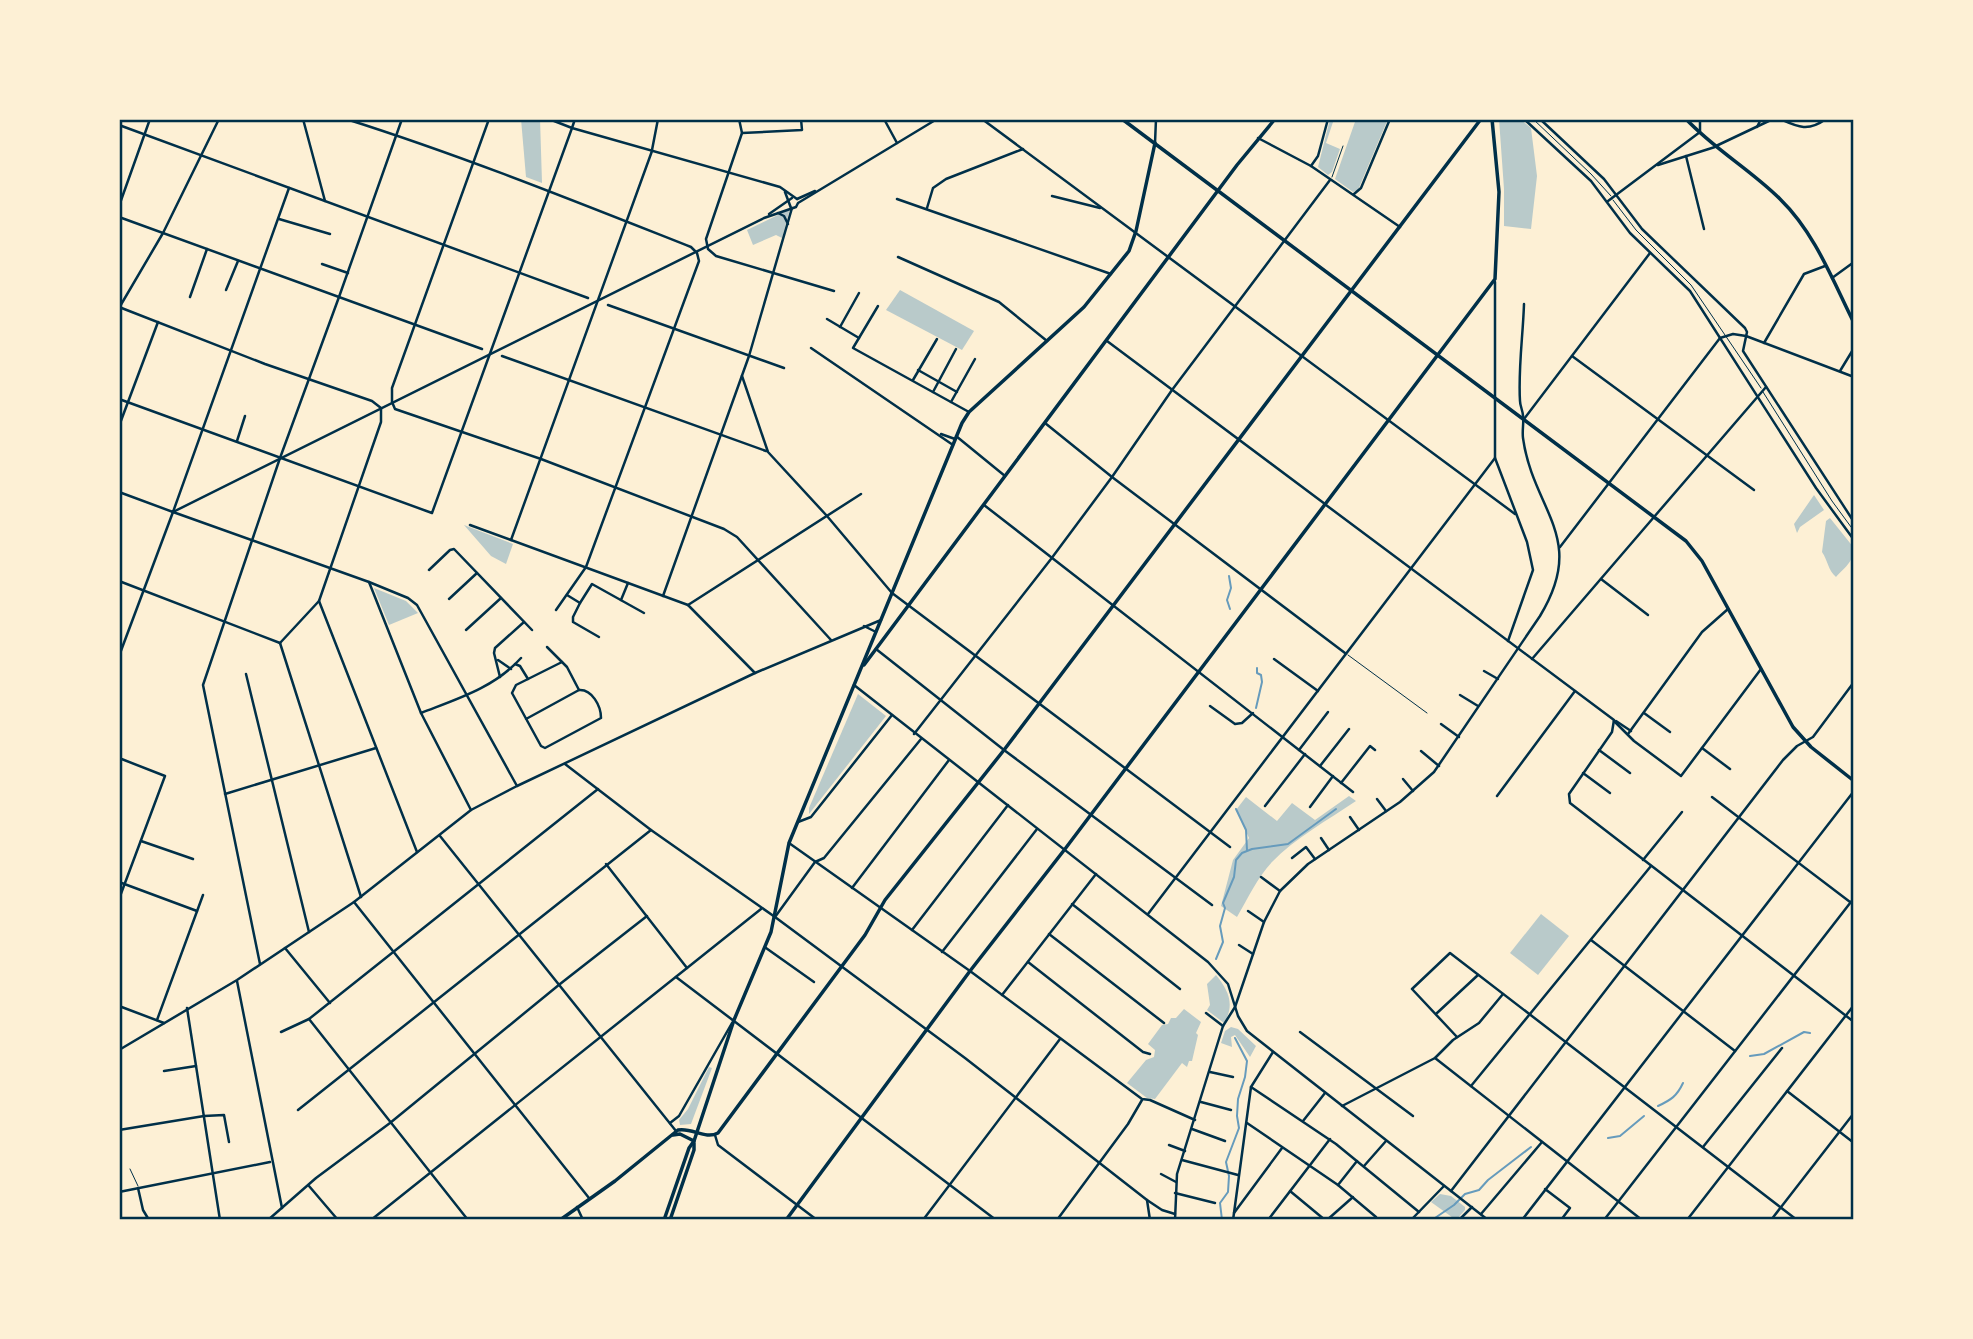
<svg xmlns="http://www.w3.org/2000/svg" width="1973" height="1339" font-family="Commissioner,sans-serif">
<rect width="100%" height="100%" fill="#fdf0d5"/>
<g fill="#b9caca">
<polygon points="521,119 540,119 542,183 526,177"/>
<polygon points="1330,119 1334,119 1326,143 1340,149 1332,172 1328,175 1318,167"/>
<polygon points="1356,119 1388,119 1358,190 1353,192 1335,179"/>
<polygon points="1499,119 1520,119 1531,128 1537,176 1531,229 1504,226 1504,189"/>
<polygon points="790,209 782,238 776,235 753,245 747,230"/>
<polygon points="900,290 974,331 962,350 886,310"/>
<polygon points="1814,495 1824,510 1800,527 1797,533 1794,524"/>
<path d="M1830,518L1854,548C1854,562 1843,569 1836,577C1828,570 1828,561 1822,552L1826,521Z"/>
<polygon points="464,525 513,544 506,564 491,556"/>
<polygon points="374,588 406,601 418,613 389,625"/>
<polygon points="858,694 886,716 809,814 809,808"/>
<path d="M1349,796L1356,801C1328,820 1295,838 1272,862C1257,878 1248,898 1237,917L1221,906L1233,860L1249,838L1236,810L1246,797L1277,821L1292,803L1315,820Z"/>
<polygon points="1541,914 1569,936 1538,975 1510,953"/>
<path d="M1216,975C1229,991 1235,1005 1224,1023L1207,1010L1210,1005L1207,984Z"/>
<polygon points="1184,1009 1201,1022 1196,1033 1198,1035 1192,1061 1189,1061 1187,1067 1182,1063 1155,1099 1147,1098 1127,1083 1146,1060 1154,1057 1155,1050 1148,1044 1162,1025 1168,1024 1171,1018 1176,1018"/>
<polygon points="1231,1027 1238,1029 1256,1046 1250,1057 1235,1035 1231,1037 1232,1047 1221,1043 1225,1031"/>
<polygon points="709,1067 712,1068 691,1124 680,1125 679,1120 688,1109"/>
<polygon points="1440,1194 1451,1196 1465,1207 1465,1210 1456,1220 1431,1202"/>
</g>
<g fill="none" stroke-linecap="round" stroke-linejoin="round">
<g stroke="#669bbc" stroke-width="2">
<polyline points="1229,576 1231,588 1227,600 1230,609"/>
<polyline points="1256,708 1262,682 1261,675 1257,673 1257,668"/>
<polyline points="1236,809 1246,830 1247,850"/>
<polyline points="1216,959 1223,942 1220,926 1225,908 1223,903 1234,877 1236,860 1242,853 1252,849 1288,844 1336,809"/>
<polyline points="1750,1056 1764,1054 1804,1032 1810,1033"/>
<path d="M1658,1106C1671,1100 1677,1096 1683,1083"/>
<polyline points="1608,1138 1620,1136 1644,1116"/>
<polyline points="1222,1220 1220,1203 1228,1192 1229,1176 1226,1162 1239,1128 1237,1116 1238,1099 1245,1077 1247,1061 1235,1038"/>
<polyline points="1432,1220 1454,1205 1465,1194 1479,1190 1488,1180 1531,1147"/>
</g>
<g stroke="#003049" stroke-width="1">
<polyline points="1533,119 1591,174 1611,196"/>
<polyline points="1332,177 1343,146"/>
<polyline points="1613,200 1636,230 1691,285 1761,388"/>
<polyline points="1763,392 1832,501 1854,531"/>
<polyline points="1348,655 1427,713"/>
<polyline points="130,1169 138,1186"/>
</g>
<g stroke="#003049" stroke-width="2.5">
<polyline points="303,119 325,201"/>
<path d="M346,119C463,156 577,202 691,247L697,253L699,261L586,567L556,610"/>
<polyline points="489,119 392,388 392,402 395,409 541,459 724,529 737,537 831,640"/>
<polyline points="739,119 742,133 706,239 708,249 716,256 834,291"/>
<polyline points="884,119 897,143"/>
<polyline points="982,119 1515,514"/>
<path d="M1780,119C1798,127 1808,132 1826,119"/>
<polyline points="119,125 588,298"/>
<polyline points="1757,127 1761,119"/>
<polyline points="742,133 802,130 801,119"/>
<polyline points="1258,138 1311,166 1400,227"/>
<polyline points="1716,146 1773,119"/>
<polyline points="1686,156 1704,229"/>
<polyline points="1311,166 1318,156 1328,119"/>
<polyline points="1354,194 1361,188 1390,119"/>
<polyline points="1052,196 1100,208"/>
<polyline points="897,199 1111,274"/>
<polyline points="119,206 150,119"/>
<polyline points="927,208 933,188 946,179 1023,149"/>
<polyline points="119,217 482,349"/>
<polyline points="279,219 330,234"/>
<polyline points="898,257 999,302 1047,341"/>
<polyline points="322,264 348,273"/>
<polyline points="1832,278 1854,262"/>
<polyline points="1495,282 1495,458 1527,542 1533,570 1508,641"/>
<polyline points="226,290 238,261"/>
<polyline points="190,297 207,249"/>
<polyline points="608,305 784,368"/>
<polyline points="878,306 853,348 969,412"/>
<polyline points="119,307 265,364 372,401 381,408 381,422 319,601 280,643"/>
<polyline points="119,308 163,233 219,119"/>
<polyline points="827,319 859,338"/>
<polyline points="840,327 859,293"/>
<polyline points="1107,341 1325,504"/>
<polyline points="1764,343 1804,274 1825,266"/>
<polyline points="811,348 953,445"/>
<polyline points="502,356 766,451"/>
<polyline points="1572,356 1754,490"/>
<polyline points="918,370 957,392"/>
<polyline points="1840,371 1854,348"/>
<polyline points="742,376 768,452 827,516 892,593 1230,847"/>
<polyline points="913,380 937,339"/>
<polyline points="933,392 956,349"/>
<polyline points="119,399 432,513 572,128 549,119"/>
<polyline points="951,402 975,359"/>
<polyline points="1524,419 1650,253"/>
<polyline points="1045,423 1112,477 1345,653"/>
<polyline points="119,426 158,322"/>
<polyline points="941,434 955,439"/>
<polyline points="956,436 1005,476"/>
<polyline points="237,441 245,416"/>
<polyline points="119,492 173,512 289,188"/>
<polyline points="984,505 1353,792"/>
<polyline points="470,525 688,605 755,673"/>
<polyline points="511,540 652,151"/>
<polyline points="1560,547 1609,483"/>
<polyline points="429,570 450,550 454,549 532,630"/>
<polyline points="1601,579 1648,615"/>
<polyline points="119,581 280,643"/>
<polyline points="369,582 421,713 471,810"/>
<polyline points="567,595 580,603 573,617 573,622 599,637"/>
<polyline points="663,596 749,356 792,208"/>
<polyline points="449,599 477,573"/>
<polyline points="621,600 628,583"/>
<polyline points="319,601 417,852"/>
<polyline points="580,603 592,584 644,613"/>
<polyline points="688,605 861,494"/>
<polyline points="466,630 501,598"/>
<polyline points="280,643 361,897"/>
<polyline points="547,647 567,667 579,690"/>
<polyline points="876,649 1004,750 1212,905"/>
<polyline points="1274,659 1318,691"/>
<polyline points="1532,659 1654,517"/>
<polyline points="498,660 511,669"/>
<polyline points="515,664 520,666 528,679"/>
<polyline points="1484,671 1498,679"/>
<polyline points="246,674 309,932"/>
<polyline points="500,677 494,653 495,648 524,622"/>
<polyline points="854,685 1208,962 1228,984 1238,1016 1247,1031 1488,1220"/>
<polyline points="1460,695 1478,706"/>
<polyline points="1210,706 1235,724 1242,723 1253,713"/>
<path d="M421,713C457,699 494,688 521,658"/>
<polyline points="1644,713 1670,732"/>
<path d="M526,719L579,690C592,689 601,706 601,718L545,748L541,746L512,693L516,685L562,662"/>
<polyline points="1614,721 1634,741 1681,776 1761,669"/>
<polyline points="1616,721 1631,731"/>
<polyline points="1441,724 1459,737"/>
<polyline points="914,734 1051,559 1112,477 1172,390 1330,180"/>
<polyline points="1628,734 1702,632 1728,609"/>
<polyline points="1702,748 1730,769"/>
<polyline points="1299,750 1328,712"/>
<polyline points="1599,750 1630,773"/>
<polyline points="1421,751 1439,766"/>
<polyline points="119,758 165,776 119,899"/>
<polyline points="565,764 651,830 775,917 965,1058 1147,1200 1162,1210 1175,1214"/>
<polyline points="1320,766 1349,729"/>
<polyline points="1583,773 1610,793"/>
<polyline points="1403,779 1413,791"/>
<polyline points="1341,783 1370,746 1375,750"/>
<polyline points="225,794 376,748"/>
<polyline points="1497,796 1575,691"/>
<polyline points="1712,797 1854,905"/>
<polyline points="1377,799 1386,811"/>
<polyline points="1265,806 1305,754"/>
<polyline points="1310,807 1333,776"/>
<polyline points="1350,817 1359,830"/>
<polyline points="798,822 811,817 892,715"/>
<polyline points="440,836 676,1131"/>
<polyline points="1321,838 1329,850"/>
<polyline points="141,841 193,859"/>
<polyline points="789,843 970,971 1142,1099 1150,1100 1195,1120"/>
<polyline points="1292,858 1306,847 1315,859"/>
<polyline points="1643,860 1682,812"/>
<polyline points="606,864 687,968"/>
<polyline points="1261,877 1280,891"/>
<polyline points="119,882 197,911"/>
<polyline points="852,888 949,760"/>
<polyline points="354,902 589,1198"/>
<polyline points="1072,904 1180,989"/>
<polyline points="1248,911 1264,922"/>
<polyline points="1148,914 1495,458"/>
<polyline points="775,917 815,862 824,858 921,739"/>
<polyline points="912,930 1008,805"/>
<polyline points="1049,934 1164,1023"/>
<polyline points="1591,940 1735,1051"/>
<polyline points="1239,945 1253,954"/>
<polyline points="285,948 330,1003"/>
<polyline points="766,948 814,982"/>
<polyline points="942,952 1037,829"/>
<polyline points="1028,962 1143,1052 1150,1054"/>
<polyline points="260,964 203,685 280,458 339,297 402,119"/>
<polyline points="676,977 996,1220"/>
<polyline points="237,981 282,1208"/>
<polyline points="1002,995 1096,874"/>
<polyline points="119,1006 164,1023"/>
<polyline points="187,1008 220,1220"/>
<polyline points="1206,1013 1223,1026"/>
<polyline points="1437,1013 1478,975"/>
<polyline points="309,1019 468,1220"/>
<polyline points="157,1020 203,895"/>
<polyline points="281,1032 309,1019 598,789"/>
<polyline points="1300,1032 1413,1116"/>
<polyline points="1457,1037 1412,989 1450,953 1797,1220"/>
<polyline points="1435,1058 1642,1220"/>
<polyline points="164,1071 196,1066"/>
<polyline points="1210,1072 1233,1077"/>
<polyline points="1471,1086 1651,866"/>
<polyline points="1251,1087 1336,1144 1419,1212"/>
<polyline points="1787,1091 1854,1143"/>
<polyline points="1201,1102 1231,1110"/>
<polyline points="1342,1106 1435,1058 1453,1040 1479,1023 1503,994"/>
<polyline points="298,1110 651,830"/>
<polyline points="1303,1121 1325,1093"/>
<polyline points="670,1123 679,1116 732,1023"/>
<polyline points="1247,1123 1338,1185 1376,1217 1372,1220"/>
<polyline points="1192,1129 1225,1141"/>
<polyline points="119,1130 204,1116 224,1115 229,1142"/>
<polyline points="1169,1145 1185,1151"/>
<polyline points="1703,1147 1782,1048"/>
<polyline points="1182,1160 1238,1175"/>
<polyline points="1364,1166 1386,1141"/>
<polyline points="1161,1174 1176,1182"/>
<polyline points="1338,1185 1357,1161"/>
<polyline points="309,1186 338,1220"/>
<polyline points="138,1188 143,1210 149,1220"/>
<polyline points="1545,1189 1570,1208 1561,1220"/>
<polyline points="1290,1191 1325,1220"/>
<polyline points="1451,1191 1783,760 1797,746 1813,737 1854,682"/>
<polyline points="119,1192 270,1162"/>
<polyline points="1175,1193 1215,1203"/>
<polyline points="1147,1200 1150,1220"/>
<polyline points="577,1207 583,1220"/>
<polyline points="1234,1213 1251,1087 1273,1052"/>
<polyline points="1481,1214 1542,1142"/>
<polyline points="268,1220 316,1178 390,1123 560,984 647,916"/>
<polyline points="923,1220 1060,1039"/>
<polyline points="1057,1220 1128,1124 1142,1100"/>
<path d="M1175,1220L1177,1174L1223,1026L1235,1007L1264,922L1280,891L1308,864L1400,802L1434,772L1540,616C1588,537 1533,511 1523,438C1522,430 1524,423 1523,416C1523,411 1520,406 1520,401C1518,369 1523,336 1524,304"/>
<polyline points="1233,1220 1234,1213 1282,1148"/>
<polyline points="1268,1220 1330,1139"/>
<polyline points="1327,1220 1353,1197"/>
<polyline points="1411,1220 1444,1186"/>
<polyline points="1459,1220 1472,1207"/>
<polyline points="1522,1220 1854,791"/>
<polyline points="1604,1220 1854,898"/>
<polyline points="1771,1220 1854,1113"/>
</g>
<g stroke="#003049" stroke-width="2.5">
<polyline points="575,119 572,128 780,187 797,199"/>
<polyline points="1524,119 1591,181 1630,233 1690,291 1816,488 1854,540"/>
<polyline points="1540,119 1604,179 1642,229 1745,328 1747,332 1743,351 1854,522"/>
<polyline points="1155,143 1156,119"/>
<polyline points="652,150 658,119"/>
<polyline points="1658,165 1715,147"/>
<polyline points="785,192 791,208"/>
<polyline points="797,199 815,191"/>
<polyline points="1608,201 1700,132 1700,119"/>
<polyline points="778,213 784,216 788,224"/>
<polyline points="769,214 792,198"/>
<polyline points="1720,338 1733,334 1746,336 1854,377"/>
<polyline points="1609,483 1720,338"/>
<polyline points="1326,505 1614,720 1612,732 1569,794 1570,803 1854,1022"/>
<polyline points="173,512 764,218 796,207 798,203 937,119"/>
<polyline points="173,512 369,582 408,598 417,605 517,786"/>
<polyline points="1654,517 1766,387"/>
<polyline points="864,626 876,632"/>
<polyline points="119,656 173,512"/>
<polyline points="119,1050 237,980 354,902 471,810 517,786 755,673 881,620"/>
<polyline points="715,1135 718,1145 817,1220"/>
<polyline points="371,1220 761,909"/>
<polyline points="1687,1220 1854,1005"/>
</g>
<g stroke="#003049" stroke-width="3.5">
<polyline points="673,1135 680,1134 694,1141"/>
<path d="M560,1220L615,1181L678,1130C692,1127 705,1140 718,1133L865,935L885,900L1004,750L1481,119"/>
<polyline points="786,1220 970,971 1065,849 1495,279 1499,192 1492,119"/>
</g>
<g stroke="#003049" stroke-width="3.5">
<polyline points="1122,119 1686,541 1702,561 1793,727 1811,747 1854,781"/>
<path d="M1686,119C1714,149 1751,170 1780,199C1815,233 1833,281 1854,323"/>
<polyline points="864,665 1237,165 1275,119"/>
<polyline points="664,1220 689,1148 694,1141 734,1020 771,932 789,843 962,423 969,412 1084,307 1129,251 1136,231 1155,143"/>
<polyline points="670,1220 694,1150 694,1143"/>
</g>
</g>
<rect width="1973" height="1339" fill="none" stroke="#fdf0d5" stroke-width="242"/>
<rect x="121" y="121" width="1731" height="1097" fill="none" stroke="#003049" stroke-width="2.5"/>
</svg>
